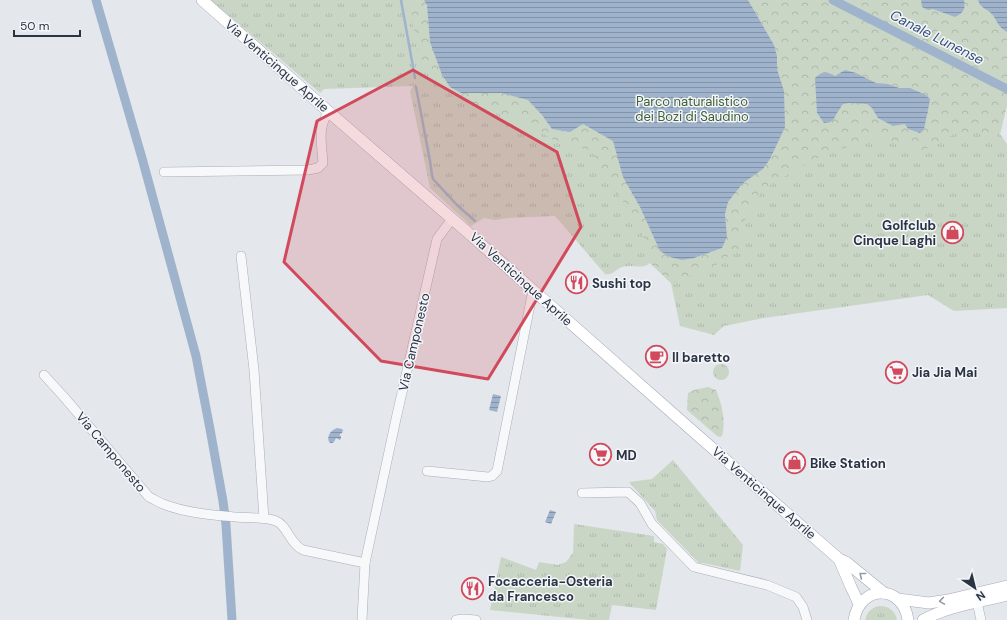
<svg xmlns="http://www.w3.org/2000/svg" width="1007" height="620" font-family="'DM Sans',sans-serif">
<defs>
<pattern id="grass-tufts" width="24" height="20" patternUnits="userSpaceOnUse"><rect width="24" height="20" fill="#c9d6c5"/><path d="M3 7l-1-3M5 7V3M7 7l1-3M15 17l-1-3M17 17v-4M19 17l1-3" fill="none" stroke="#adb8ab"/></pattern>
<pattern id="park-crowns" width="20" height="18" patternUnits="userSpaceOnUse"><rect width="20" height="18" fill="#c9d6c5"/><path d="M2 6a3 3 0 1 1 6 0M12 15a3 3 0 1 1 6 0" fill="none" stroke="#adb8ab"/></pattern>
<pattern id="water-rules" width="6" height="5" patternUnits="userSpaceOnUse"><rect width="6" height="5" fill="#9fb4cc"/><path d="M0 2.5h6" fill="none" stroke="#8293a7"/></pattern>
</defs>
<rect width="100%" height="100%" fill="#e4e7ec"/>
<g fill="url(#grass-tufts)">
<path d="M211,0H424L770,159L1007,105L1000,134L1007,144V308L954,311L928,295L764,318L724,326L714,335L680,326L671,283L650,263C643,270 632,264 622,267C616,269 612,276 605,274L555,216L508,218L495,220L484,218L471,226L430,188L410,91L413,86L324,89L320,93Z"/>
<circle cx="721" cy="372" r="8"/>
<polygon points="673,460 743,545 740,571 703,563 699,563 657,520 655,511 629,482 652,479"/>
<polygon points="574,524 654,536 654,542 663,544 667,549 656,610 612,605 609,620 589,620 490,610 501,557 536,570 539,562 558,565 566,562 573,553"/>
<path d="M879,606C888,606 895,610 897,620H865C867,612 871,608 879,606Z"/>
</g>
<g fill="url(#park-crowns)">
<polygon points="409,0 1007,0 1007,105 1000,134 958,132 922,151 876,136 813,160 763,189 743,223 741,247 709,270 671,283 650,263 653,261 637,221 612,186 594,155 590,150 558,143 537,130 512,118 470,105 436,85 424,65 417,48"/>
<path d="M708,387L716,390C722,404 726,421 722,436L720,437L717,436L687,410L688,393L694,390Z"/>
</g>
<g fill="url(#water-rules)">
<polygon points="424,0 748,0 774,45 777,56 777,69 784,91 785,127 770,159 763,169 743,183 728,202 725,214 727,237 722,248 694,258 682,260 670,257 660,251 640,207 623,177 613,141 583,124 570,132 552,129 542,115 528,100 501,93 461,93 450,87 442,75 430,42 427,5"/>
<path d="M921,0H964C966,9 963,13 955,17L933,9L928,10L922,7Z"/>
<path d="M978,0H1007V32C999,28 997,21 992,14C986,8 981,9 978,0Z"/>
<path d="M845,70L856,73L876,83L888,84L899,88H910L926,95L930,99L929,105L924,129L920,133L908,129L905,124L893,126L878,118L872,108L867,104L849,103L843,104C841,107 839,110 837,113C833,121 833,122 824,123L817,113L815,78C822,71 827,71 835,76Z"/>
<polygon points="493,394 501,396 497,412 489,410"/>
<path d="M337,428L342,429L343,430L342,433L339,435L341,436V438L340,440L336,438C331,452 321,434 337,428Z"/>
<polygon points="550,510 556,512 551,524 545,522"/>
</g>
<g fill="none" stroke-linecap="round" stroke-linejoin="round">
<g stroke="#9fb4cc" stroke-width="2.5">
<polyline points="401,0 415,78"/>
<polyline points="416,87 430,161 432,175 433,179 457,205 475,221"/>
</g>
<g stroke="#9fb4cc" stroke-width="9">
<polyline points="96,0 142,158 196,356 210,429 223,501 226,525 232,620"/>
<polyline points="833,0 1007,89"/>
</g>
<defs>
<g id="minor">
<path d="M164,172L308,170L318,168L323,163C322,146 317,126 329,112"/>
<polyline points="241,256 254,370 264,519"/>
<path d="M44,375L64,397L149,497C154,499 158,502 163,504C186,513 212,515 236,517C247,518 266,517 276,521C287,525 290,544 303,550L365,563L362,620"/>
<polyline points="427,471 488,477 492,476 497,471 533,290"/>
<polyline points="582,493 628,492 640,503 652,524 694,567 767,585 796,597 803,607 807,620"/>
<polyline points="365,563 396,419 437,239 452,219"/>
<polyline points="977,602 981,620"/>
<polyline points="456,620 463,619 476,620"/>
</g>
<g id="major">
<polyline points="202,0 329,112 465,230 695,433 839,559 846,562 884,593"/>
<polyline points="839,559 851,587 859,604"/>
<polyline points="898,599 929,603 948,600 1007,586"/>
<path d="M854,620C860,584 903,584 908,620"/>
<path d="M923,620C948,606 979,602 1007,595"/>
</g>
</defs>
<use href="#minor" stroke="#a9aeb7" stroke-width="10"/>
<use href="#major" stroke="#a3abb8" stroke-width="12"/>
<use href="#minor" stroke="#f7f8fa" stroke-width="9"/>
<use href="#major" stroke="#fff" stroke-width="11"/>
</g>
<defs><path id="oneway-chevron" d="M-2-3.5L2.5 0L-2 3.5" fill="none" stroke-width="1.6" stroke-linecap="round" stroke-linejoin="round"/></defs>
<g stroke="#959aa2">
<use href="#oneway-chevron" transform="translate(862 575) rotate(-141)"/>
<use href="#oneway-chevron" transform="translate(942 601) rotate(171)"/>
</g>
<path fill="#d1495b" fill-opacity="0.2" stroke="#d1495b" stroke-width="3" stroke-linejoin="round" d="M413,70L557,152L581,227L488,379L381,361L284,262L317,121Z"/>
<defs>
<symbol id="shop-ring" viewBox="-11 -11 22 22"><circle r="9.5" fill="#f4f6f9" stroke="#d1495b" stroke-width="1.5"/><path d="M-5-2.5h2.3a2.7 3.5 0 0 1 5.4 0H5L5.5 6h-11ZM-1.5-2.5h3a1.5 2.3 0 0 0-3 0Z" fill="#d1495b"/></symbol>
<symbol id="restaurant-ring" viewBox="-11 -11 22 22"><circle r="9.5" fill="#f4f6f9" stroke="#d1495b" stroke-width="1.5"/><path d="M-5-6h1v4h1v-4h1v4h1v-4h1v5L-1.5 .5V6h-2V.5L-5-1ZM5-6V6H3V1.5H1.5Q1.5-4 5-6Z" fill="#d1495b"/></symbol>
<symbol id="cafe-ring" viewBox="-11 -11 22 22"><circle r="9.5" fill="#f4f6f9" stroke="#d1495b" stroke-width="1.5"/><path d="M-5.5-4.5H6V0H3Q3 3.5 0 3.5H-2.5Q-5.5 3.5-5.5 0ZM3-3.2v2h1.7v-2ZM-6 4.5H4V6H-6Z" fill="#d1495b"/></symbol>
<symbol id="supermarket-ring" viewBox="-11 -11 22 22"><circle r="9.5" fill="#f4f6f9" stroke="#d1495b" stroke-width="1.5"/><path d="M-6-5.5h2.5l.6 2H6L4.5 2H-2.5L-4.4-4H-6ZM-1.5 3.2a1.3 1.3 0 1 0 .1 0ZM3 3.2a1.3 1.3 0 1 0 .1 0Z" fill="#d1495b"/></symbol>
</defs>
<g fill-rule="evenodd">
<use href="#shop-ring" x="940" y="220" width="25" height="25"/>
<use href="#restaurant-ring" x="564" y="270" width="25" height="25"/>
<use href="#cafe-ring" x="644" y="344" width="25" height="25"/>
<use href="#supermarket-ring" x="884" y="360" width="25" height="25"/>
<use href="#supermarket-ring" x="588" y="442" width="25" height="25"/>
<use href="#shop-ring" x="782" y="450" width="25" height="25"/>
<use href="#restaurant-ring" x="460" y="576" width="25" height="25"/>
</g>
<g text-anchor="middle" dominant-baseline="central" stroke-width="3" stroke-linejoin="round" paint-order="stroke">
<g font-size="13" fill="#2b3445" stroke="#f4f6f9">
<text transform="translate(277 66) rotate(41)">Via Venticinque Aprile</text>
<text transform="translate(521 279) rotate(42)">Via Venticinque Aprile</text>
<text transform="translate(414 342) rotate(-77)">Via Camponesto</text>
<text transform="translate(111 452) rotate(50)">Via Camponesto</text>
<text transform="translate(764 493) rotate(41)">Via Venticinque Aprile</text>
</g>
<g font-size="13" fill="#3f6138" stroke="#f4f6f9">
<text x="692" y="101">Parco naturalistico<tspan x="692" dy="15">dei Bozi di Saudino</tspan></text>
</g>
<g font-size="13" font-weight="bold" fill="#2b3445" stroke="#f4f6f9" text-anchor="start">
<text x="936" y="225" text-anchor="end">Golfclub<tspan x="936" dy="15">Cinque Laghi</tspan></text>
<text x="592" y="283">Sushi top</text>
<text x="672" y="357">Il baretto</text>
<text x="912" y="372">Jia Jia Mai</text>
<text x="616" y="455">MD</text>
<text x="810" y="463">Bike Station</text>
<text x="488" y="581">Focacceria-Osteria<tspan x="488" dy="15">da Francesco</tspan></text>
</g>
<g font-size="14" font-style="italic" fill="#34527a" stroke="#f4f6f9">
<text transform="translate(937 37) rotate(27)">Canale Lunense</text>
</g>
</g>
<g transform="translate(975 588) rotate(145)" stroke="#f4f6f9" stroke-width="3" paint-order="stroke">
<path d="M0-3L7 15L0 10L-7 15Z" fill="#2b3445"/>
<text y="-6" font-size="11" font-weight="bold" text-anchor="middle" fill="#2b3445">N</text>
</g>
<path d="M14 30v6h66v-6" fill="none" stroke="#2b3445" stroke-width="2"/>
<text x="20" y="30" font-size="12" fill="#2b3445" stroke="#f4f6f9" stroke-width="3" paint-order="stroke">50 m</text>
</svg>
